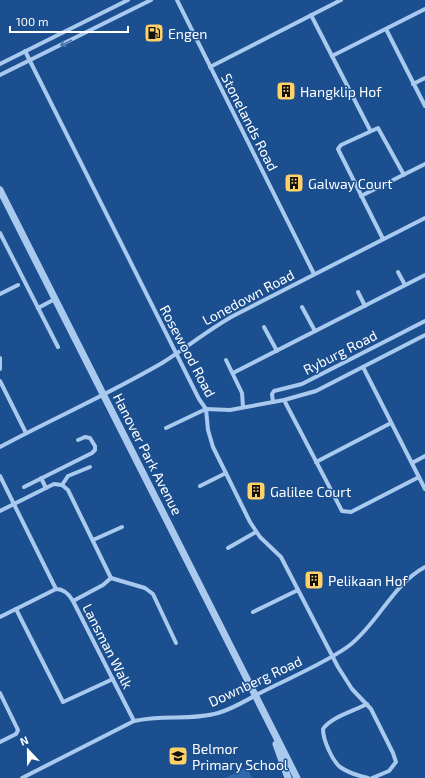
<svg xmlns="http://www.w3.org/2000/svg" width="425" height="778" font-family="'Exo 2',sans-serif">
<rect width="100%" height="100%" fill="#1b4f8f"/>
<polygon fill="#2e69ad" points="247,767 252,778 225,778"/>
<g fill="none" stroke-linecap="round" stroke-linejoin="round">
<g stroke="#a9c9ee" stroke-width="4">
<polyline points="177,0 314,274"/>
<polyline points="311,15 370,130"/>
<polyline points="386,29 425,106"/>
<polyline points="25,51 199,399 206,409 208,430 213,447 250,522 260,537 281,557 338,667 352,689 371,709 393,753 396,762 389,771 372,778"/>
<polyline points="332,56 425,9"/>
<polyline points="0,64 128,0"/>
<polyline points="210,67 341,0"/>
<polyline points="0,75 151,0"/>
<polyline points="413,84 425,78"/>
<polyline points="361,196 425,164"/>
<polyline points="0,233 58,347"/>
<polyline points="383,239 338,149 341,145 378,128 404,175"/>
<polyline points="398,272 405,285"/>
<polyline points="358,292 365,306"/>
<polyline points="0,294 18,285"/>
<polyline points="302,307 315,331"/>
<polyline points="38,308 55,299"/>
<polyline points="264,327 277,351"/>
<polyline points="0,358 0,369"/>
<polyline points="226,360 242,393 243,407"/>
<polyline points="363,367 425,489"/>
<polyline points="233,373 425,275"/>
<polyline points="0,381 26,433"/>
<polyline points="284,400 342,511 351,512 419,477"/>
<polyline points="273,402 272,394 274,391 302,384 425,321"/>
<polyline points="166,428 206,409 230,410 284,400 316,391 425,335"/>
<path d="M0,447C54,418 109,394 162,363C186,348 208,330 233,316L425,218"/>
<polyline points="316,462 391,423"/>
<polyline points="412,463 425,456"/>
<polyline points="0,476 56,589"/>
<polyline points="41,478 46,488"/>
<polyline points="62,485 68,476 90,467"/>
<polyline points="200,486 226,473"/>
<polyline points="24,487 92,453 95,450 95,446 90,438 85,437 78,440"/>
<polyline points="0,511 54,484 62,485 68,490 111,578"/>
<polyline points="93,540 122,527"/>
<polyline points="228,548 256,532"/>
<polyline points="111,578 145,588 153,594 176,643"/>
<polyline points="73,601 103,585 111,578"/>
<polyline points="16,609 63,702 113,679"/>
<polyline points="253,612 298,590"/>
<path d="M0,617L56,589C64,589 69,594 73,601L134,721"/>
<polyline points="0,693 18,730 16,734 0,742"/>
<path d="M367,704C354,711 331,717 323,729C323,740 332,760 340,767C347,772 359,776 368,778"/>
<path d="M22,778L134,721C163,714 191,721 218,713C233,709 248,699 262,692C287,679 328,662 350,645C379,622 392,585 425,567"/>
</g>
<g stroke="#a9c9ee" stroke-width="7">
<polyline points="0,190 297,778"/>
<polyline points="276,744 288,778"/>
</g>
</g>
<defs><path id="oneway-shaft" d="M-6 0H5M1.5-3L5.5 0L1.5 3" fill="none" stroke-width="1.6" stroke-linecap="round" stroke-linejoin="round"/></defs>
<use stroke="#4674ac" href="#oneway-shaft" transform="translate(66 43) rotate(154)"/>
<defs>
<symbol id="fuel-square" viewBox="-11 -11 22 22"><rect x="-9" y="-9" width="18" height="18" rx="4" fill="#ffd166" stroke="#1b4f8f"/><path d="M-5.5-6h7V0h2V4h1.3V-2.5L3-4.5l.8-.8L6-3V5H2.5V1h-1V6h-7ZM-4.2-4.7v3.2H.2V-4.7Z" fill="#111"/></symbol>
<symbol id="building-square" viewBox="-11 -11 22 22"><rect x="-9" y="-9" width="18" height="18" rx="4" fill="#ffd166" stroke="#1b4f8f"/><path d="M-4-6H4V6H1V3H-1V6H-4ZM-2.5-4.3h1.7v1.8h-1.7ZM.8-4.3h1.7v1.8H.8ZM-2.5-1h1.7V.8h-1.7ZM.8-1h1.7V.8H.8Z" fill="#111"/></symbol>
<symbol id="school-square" viewBox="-11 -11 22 22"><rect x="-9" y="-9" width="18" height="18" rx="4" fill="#ffd166" stroke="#1b4f8f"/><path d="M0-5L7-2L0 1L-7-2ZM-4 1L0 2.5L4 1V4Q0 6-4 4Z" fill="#111"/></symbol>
</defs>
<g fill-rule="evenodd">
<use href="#fuel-square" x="143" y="22" width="22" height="22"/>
<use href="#building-square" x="275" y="80" width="22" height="22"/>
<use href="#building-square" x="283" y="172" width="22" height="22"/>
<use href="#building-square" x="245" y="480" width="22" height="22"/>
<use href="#building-square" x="303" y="569" width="22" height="22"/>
<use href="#school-square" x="167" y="745" width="22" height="22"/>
</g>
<g text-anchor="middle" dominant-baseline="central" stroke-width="3" stroke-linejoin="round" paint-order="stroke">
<g font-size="14" fill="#fff" stroke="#1b4f8f" text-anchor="start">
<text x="168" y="33">Engen</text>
<text x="300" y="91">Hangklip Hof</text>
<text x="308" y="183">Galway Court</text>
<text x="270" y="491">Galilee Court</text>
<text x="328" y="580">Pelikaan Hof</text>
<text x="192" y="748">Belmor<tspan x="192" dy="16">Primary School</tspan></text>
</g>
<g font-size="14" fill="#fff" stroke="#1b4f8f">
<text transform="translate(250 122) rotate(63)">Stonelands Road</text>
<text transform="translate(248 297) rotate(-28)">Lonedown Road</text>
<text transform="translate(188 351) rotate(62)">Rosewood Road</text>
<text transform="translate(340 352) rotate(-27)">Ryburg Road</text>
<text transform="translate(148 454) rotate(63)">Hanover Park Avenue</text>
<text transform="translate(108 646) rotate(63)">Lansman Walk</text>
<text transform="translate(255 681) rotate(-25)">Downberg Road</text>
</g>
</g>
<g transform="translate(28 750) rotate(338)" stroke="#1b4f8f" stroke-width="3" paint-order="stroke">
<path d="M0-3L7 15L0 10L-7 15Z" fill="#ffffff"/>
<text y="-6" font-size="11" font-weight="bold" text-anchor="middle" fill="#ffffff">N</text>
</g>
<path d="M10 26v6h118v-6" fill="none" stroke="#ffffff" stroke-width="2"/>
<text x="16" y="26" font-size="12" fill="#ffffff" stroke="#1b4f8f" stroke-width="3" paint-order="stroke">100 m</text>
</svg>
